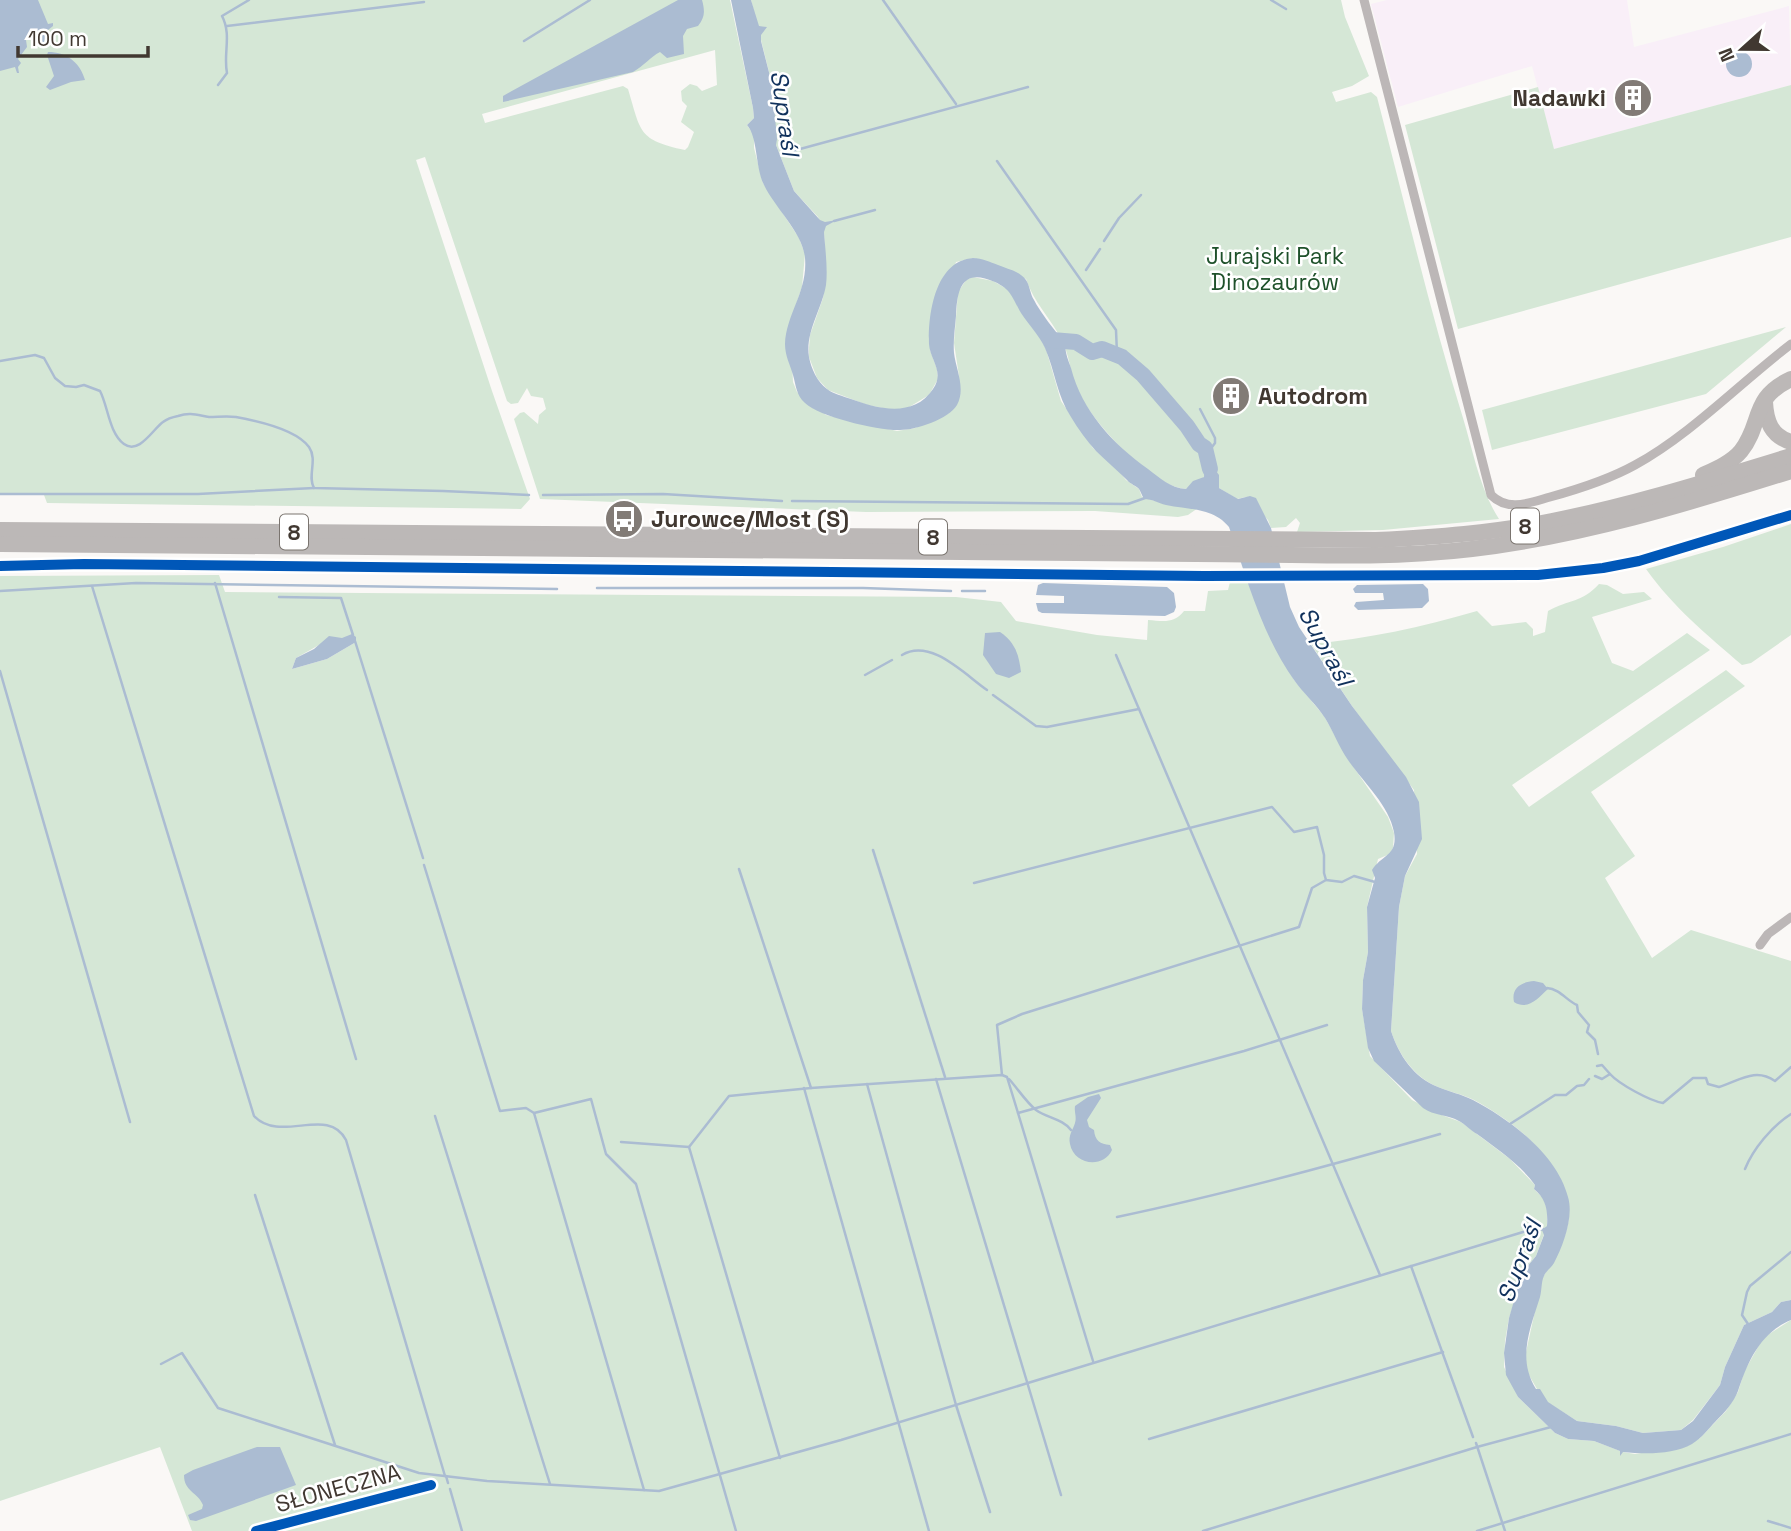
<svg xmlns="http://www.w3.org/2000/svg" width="1791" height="1531" font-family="'Space Grotesk',sans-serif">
<rect width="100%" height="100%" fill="#faf8f6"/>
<polygon fill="#f9eff8" points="1387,0 1627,0 1634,47 1789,6 1791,85 1554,149 1532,66 1398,107 1371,4"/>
<g fill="#d5e7d6" fill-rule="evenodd">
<path d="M0,0H730L753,108L754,118L747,125L754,135V148L763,183L799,238L805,254L802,287L790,322L793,382L797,392L826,415L897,431L915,428L949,413L959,376L954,343L958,292L966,280L973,277L993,281L1009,290L1021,312L1040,338L1046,349L1061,401L1093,448L1118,470L1126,480L1139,489L1142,497L1169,505L1198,508L1188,515L1178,517L1095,511L866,512L540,499L514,419L520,413L524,412L538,424L539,415L546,409L543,398L531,396L527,388L518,403L511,404L507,401L425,157L416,160L492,391L530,499L521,509L47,503L44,495L0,494ZM715,50L717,85L702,91L697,86L690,84L681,91L682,101L687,106L681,122L694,132L688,147L685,150C638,140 641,132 628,89L623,86L485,123L482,114Z"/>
<path d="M751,0H1341L1345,17L1369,76L1352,86L1332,92L1336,102L1371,92L1377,97C1405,204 1430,312 1463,418C1473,451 1480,490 1499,519L1383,530L1297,532L1300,523L1296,518L1286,527L1271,528L1268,520L1246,497L1237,499L1219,488L1206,472L1204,477L1186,489C1151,487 1087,417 1075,385C1070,370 1069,353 1061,339C1050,317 1034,303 1026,279L974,258L956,262L930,350L937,369L938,379L929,395L906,409L893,410L867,405L828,390L817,378L809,357V348L810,335L823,298L826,274L824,232L818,217L794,191L776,145L772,84Z"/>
<polygon points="1791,85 1791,237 1458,329 1405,125 1538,87 1554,149"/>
<polygon points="1786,327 1706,394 1492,450 1482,410"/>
<path d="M1791,524V635L1751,663L1742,665C1707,635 1673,607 1646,569L1723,547Z"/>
<path d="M219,575L225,592L956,597L1001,602L1016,621L1097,635L1147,640L1148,620C1163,621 1174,624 1184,611H1205L1208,591L1228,590L1230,582L1248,583L1270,637L1294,680L1324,716L1348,759L1388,817L1394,833L1393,848L1390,854L1378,859L1367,907L1368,952L1363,980L1362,1009L1370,1056L1412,1100L1439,1114L1461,1122L1510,1159L1535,1185L1534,1189L1544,1199L1547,1210V1226L1536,1256L1526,1268L1509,1318L1505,1341L1504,1367L1518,1397L1555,1433L1568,1439L1594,1441L1623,1452L1635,1454L1687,1446L1700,1438L1726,1411L1738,1392L1744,1372L1763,1338L1791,1320V1531H192L160,1447L0,1501V576ZM342,638L356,642L327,659L292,669L296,658L319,645Z"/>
<path d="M1599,584L1607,585L1623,594L1644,592L1652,599L1592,617L1612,663L1633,671L1687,633L1710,650L1512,785L1529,807L1726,670L1745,686L1591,792L1635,856L1605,878L1652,958L1691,930L1791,961V1300L1781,1302L1772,1312L1744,1325L1725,1367L1720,1385L1693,1420L1681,1430L1643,1433L1616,1426L1577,1421L1547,1402L1537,1389L1526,1370V1352L1542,1279C1553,1259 1568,1239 1569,1215C1569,1210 1567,1204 1566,1200C1555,1153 1514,1122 1474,1100C1462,1094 1450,1092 1438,1087C1414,1077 1399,1055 1391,1031L1399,907L1405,876L1417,854L1414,790L1352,706L1311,644C1367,639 1422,627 1477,611L1492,626L1526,622L1533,629V636L1545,632L1548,611C1569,599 1582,603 1599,584Z"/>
</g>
<g fill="#abbcd2">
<polygon points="0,0 38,0 48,24 53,23 53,26 43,34 46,35 43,46 30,38 26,40 27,47 18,59 21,63 18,67 19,73 17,73 15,67 0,71"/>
<path d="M678,0H702C705,11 705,17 698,26L687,29L683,36L684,54L667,58L660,52C650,57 644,66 633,72L503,102V96L510,92Z"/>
<path d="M731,0H751L759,26L767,27L761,35V41L772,84L777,139L776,145L794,191L820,220L825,222L837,220L826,226L824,232C825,247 828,269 826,285C822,309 805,332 809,357C811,368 817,382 827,389C833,394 843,396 851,399C878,409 914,418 933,389C945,372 930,360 929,344C928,314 935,261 973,258C982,258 990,262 998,265C1007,269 1020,271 1026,280C1030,286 1030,294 1034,300C1039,310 1057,335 1066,342C1064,351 1068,359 1071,368C1082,411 1113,444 1148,469C1160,478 1170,488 1186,489L1193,481L1204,477L1205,452L1210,450L1213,467L1219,475V488L1238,499L1250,496L1256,498L1271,528L1290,607L1299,627L1352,706L1406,777L1419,802L1422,839L1405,876L1399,907L1391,1031C1399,1055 1413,1077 1438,1087C1450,1092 1461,1094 1473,1100C1509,1119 1557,1154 1568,1197C1574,1217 1563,1246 1554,1263C1551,1268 1546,1271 1544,1276C1541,1282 1542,1290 1540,1297C1530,1329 1517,1359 1536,1389H1540L1548,1402L1577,1421L1616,1426L1643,1433L1681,1430L1693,1421L1720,1385L1725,1367L1744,1325L1772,1312L1781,1302L1791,1300V1320C1760,1333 1748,1361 1738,1391C1734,1402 1724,1413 1716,1421C1708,1429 1702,1438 1692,1444C1673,1455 1644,1454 1623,1452L1620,1456V1451L1594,1441L1568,1439L1555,1433L1518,1397L1506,1375L1504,1353L1509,1318L1520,1280L1526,1268L1536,1256L1544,1235L1542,1230L1547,1226C1548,1210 1546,1199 1534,1189L1535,1185C1520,1164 1497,1149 1477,1134C1470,1130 1465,1124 1459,1121C1447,1114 1434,1116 1423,1108L1374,1061L1368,1048L1362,1009L1363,980L1368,952L1367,907L1375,878L1372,870C1382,854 1398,856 1394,832C1389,805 1363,782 1348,760C1339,747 1333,731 1325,718C1316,704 1303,693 1294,680C1262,635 1247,579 1229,527C1213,507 1188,510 1166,505C1158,503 1152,499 1144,499C1142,496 1141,492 1139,489C1137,486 1130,484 1127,480C1117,470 1106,461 1096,451C1087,441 1078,429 1071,417C1057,396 1055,371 1045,348C1039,335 1029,325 1021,313C1012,298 1012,290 995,282C962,267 957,289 956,316C955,328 953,341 954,353C956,370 966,388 957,405C949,419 916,430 900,430C880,431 819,417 805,403C796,395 796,385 793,375C790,364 785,356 785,344C786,314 808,291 805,258C803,233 775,208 764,185C755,167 758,137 747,125L754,118L753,108Z"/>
<circle cx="1739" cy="64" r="13"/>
<path d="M48,52C66,52 80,62 85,80L71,82L50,90L46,87L54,76L47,55Z"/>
<polygon points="1043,583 1167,587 1174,593 1176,607 1174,612 1165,616 1042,613 1038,611 1036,603 1064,603 1064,596 1036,595 1038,585"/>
<polygon points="1423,584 1428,589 1429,601 1422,608 1358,610 1354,606 1356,602 1384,600 1383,593 1355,593 1353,589 1357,585"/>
<path d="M1000,632C1015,642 1019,655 1021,672L1009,678L996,674L983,655L985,633Z"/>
<polygon points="352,634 356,637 356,642 327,659 292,669 296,658 314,649 329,636 342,638"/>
<path d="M1534,981L1543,983L1548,989C1538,998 1528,1011 1514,1002C1511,988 1521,982 1534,981Z"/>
<path d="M1099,1094L1101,1098L1087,1120L1089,1127L1094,1130C1095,1141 1100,1144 1110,1145L1112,1150C1103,1169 1074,1165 1070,1144C1068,1135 1073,1130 1075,1123C1077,1117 1074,1112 1075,1106L1088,1097Z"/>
<path d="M257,1447H280L296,1485L196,1521L190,1520L188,1515L202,1509L203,1505C198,1492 184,1492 184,1475L193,1470Z"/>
</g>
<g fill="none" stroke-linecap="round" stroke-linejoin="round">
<g stroke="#abbcd2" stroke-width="2.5">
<polyline points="883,0 956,104"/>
<polyline points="1271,0 1286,9"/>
<polyline points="227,26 424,2"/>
<polyline points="524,41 590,0"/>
<path d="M218,85L227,73C223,54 232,35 222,16L249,0"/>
<polyline points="778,155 1028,87"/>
<polyline points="997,161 1116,330 1117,354"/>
<polyline points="834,221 875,210"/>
<polyline points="1104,241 1119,218 1141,195"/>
<polyline points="1086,270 1100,249"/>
<path d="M0,361L35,355L44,358L55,378L65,386L76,387L84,385L100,391C108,406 109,433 124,444C139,455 153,429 163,422C167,419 173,417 178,416C190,412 197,415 209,417C218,417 227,416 236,417C258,421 296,429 309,447C318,460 307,476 314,488L443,491L529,495"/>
<polyline points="1200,409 1215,438 1215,443 1209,451"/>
<polyline points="0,494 198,494 314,488"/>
<polyline points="543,495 663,494 782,501"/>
<polyline points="792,501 1128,504 1145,498"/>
<polyline points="215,583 356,1059"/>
<path d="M92,586L254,1116C281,1144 328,1105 346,1140L445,1476"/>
<polyline points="597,588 863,588 951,591"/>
<polyline points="0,591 136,583 557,589"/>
<polyline points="962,591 985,591"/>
<polyline points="279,597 341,598 353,635"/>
<polyline points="355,641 423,858"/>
<path d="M902,655C931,638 964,674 987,690"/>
<polyline points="1116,655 1380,1275"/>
<polyline points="0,671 130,1122"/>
<polyline points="865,675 892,660"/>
<polyline points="993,695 1036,726 1047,727 1139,709"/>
<polyline points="873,850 945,1077"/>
<polyline points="424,865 500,1111 526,1108 534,1113 644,1490"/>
<polyline points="739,869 811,1088"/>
<polyline points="974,883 1272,807 1294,832 1317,827 1324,855 1324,873 1326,880 1342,882 1354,876 1375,882"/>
<path d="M1547,988C1560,989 1567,1001 1577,1005L1578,1012L1589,1025L1587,1032L1595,1040L1598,1054"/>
<polyline points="1597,1066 1602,1065 1610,1074"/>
<polyline points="1002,1075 997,1025 1022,1014 1299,927 1312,888 1326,880"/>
<path d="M1595,1076L1602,1079L1610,1074C1619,1084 1650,1101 1663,1103L1693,1078H1706L1708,1084L1719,1087C1739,1081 1755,1067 1775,1081L1791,1067"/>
<polyline points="936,1079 1061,1495"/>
<path d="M1009,1079C1018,1089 1026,1102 1036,1110C1047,1118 1063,1119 1071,1130"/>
<polyline points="867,1084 956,1405 990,1512"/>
<polyline points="804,1088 929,1531"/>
<polyline points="534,1113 591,1099 606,1154 636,1184 736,1531"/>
<polyline points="1018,1113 1093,1361"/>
<polyline points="435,1116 550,1484"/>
<polyline points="1510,1124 1555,1095 1566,1095 1577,1086 1584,1085 1589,1079"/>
<polyline points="621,1142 689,1147 780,1458"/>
<polyline points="689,1147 729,1096 811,1088 1002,1075 1007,1077 1018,1113 1244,1051 1327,1025"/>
<path d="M1745,1169C1753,1149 1772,1126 1791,1114"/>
<polyline points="255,1195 335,1445"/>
<path d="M1117,1217C1226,1194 1333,1165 1440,1134"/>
<polyline points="1411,1266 1473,1437"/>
<polyline points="1748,1324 1742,1315 1747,1292 1750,1286 1791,1252"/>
<polyline points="161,1364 182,1353 218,1408 419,1473 487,1481 659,1491 841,1440 1523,1232 1545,1229"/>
<polyline points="1149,1439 1443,1352"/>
<polyline points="1476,1443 1505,1531"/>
<polyline points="446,1476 448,1483"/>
<polyline points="450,1489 462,1531"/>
<polyline points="1768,1521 1791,1528"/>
<polyline points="1203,1531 1477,1447 1551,1427"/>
<polyline points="1477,1531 1791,1434"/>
</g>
<polyline stroke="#abbcd2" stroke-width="16" points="1052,340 1076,342 1092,352 1102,349 1122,357 1143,375 1187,426 1199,444 1205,448 1210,469"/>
<g stroke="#bcb7b7" stroke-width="9">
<path d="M1364,0L1491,495C1508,512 1529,503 1550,497C1579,489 1608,480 1635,465C1690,435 1740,383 1791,344"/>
<polyline points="0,566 84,564 1204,576 1538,575 1603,568 1639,561 1791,515"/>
<polyline points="1760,945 1768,934 1791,917"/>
<polyline points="256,1531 431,1485"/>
</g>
<g stroke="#bcb8b7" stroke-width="16">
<path d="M1765,402C1766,421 1771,436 1791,442"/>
<path d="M1703,475C1716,469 1732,462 1741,451C1763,423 1750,398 1791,379"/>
<path d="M0,530L1376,540C1435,537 1494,533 1552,521C1633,505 1712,480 1791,456"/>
<path d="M0,544L1196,554C1287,554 1381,560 1472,549C1582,536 1686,504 1791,471"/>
</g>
<defs>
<g id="cycleway">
<polyline points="0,566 84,564 1204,576 1538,575 1603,568 1639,561 1791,515"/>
<polyline points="256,1531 431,1485"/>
</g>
</defs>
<use href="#cycleway" stroke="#fff" stroke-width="15"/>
<use href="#cycleway" stroke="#0057b8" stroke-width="10"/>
</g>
<defs>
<symbol id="building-disc" viewBox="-11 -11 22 22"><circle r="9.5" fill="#827b76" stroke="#fff"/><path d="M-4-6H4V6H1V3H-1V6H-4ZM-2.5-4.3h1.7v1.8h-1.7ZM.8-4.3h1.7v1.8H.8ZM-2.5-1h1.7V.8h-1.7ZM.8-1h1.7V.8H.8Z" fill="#fff"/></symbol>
<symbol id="bus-disc" viewBox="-11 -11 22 22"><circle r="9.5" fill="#827b76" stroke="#fff"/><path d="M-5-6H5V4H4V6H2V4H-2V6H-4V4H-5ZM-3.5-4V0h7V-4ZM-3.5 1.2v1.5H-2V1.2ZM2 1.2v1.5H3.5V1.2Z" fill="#fff"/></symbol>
</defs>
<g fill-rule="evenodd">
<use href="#building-disc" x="1611" y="76" width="44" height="44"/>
<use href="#building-disc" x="1209" y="374" width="44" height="44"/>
<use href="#bus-disc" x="602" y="497" width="44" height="44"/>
</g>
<g text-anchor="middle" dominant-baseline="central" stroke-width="5" stroke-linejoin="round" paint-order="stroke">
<g fill="#fff" stroke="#7a746f" stroke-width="2">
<rect x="1511" y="508.5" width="28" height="35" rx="5"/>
<rect x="280" y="514.5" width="28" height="35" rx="5"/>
<rect x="919" y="519.5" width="28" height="35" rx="5"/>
</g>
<g font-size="21" font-weight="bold" fill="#413831">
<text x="1525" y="526">8</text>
<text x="294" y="532">8</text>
<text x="933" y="537">8</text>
</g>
<g font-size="23" font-weight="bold" fill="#413831" stroke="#fff" text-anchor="start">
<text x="1606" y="98" text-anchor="end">Nadawki</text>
<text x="1258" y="396">Autodrom</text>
<text x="651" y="519">Jurowce/Most (S)</text>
</g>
<g font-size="23" fill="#1e512a" stroke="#fff">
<text x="1275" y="256">Jurajski Park<tspan x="1275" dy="26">Dinozaurów</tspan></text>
</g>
<g font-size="23" fill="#413831" stroke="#fff">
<text transform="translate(338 1488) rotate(-15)">SŁONECZNA</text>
</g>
<g font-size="24" font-style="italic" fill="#10315c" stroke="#fff">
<text transform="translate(785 113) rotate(82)">Supraśl</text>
<text transform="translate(1326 646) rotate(61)">Supraśl</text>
<text transform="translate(1519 1261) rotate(-70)">Supraśl</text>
</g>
</g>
<g transform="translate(1742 49) rotate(249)" stroke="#ffffff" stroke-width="5" paint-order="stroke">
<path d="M0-5L12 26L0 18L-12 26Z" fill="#413831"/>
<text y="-10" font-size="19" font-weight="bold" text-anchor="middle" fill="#413831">N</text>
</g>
<path d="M18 46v10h130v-10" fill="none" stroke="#413831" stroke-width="3.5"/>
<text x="28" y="46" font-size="21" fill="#413831" stroke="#ffffff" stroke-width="5" paint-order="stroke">100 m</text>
</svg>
